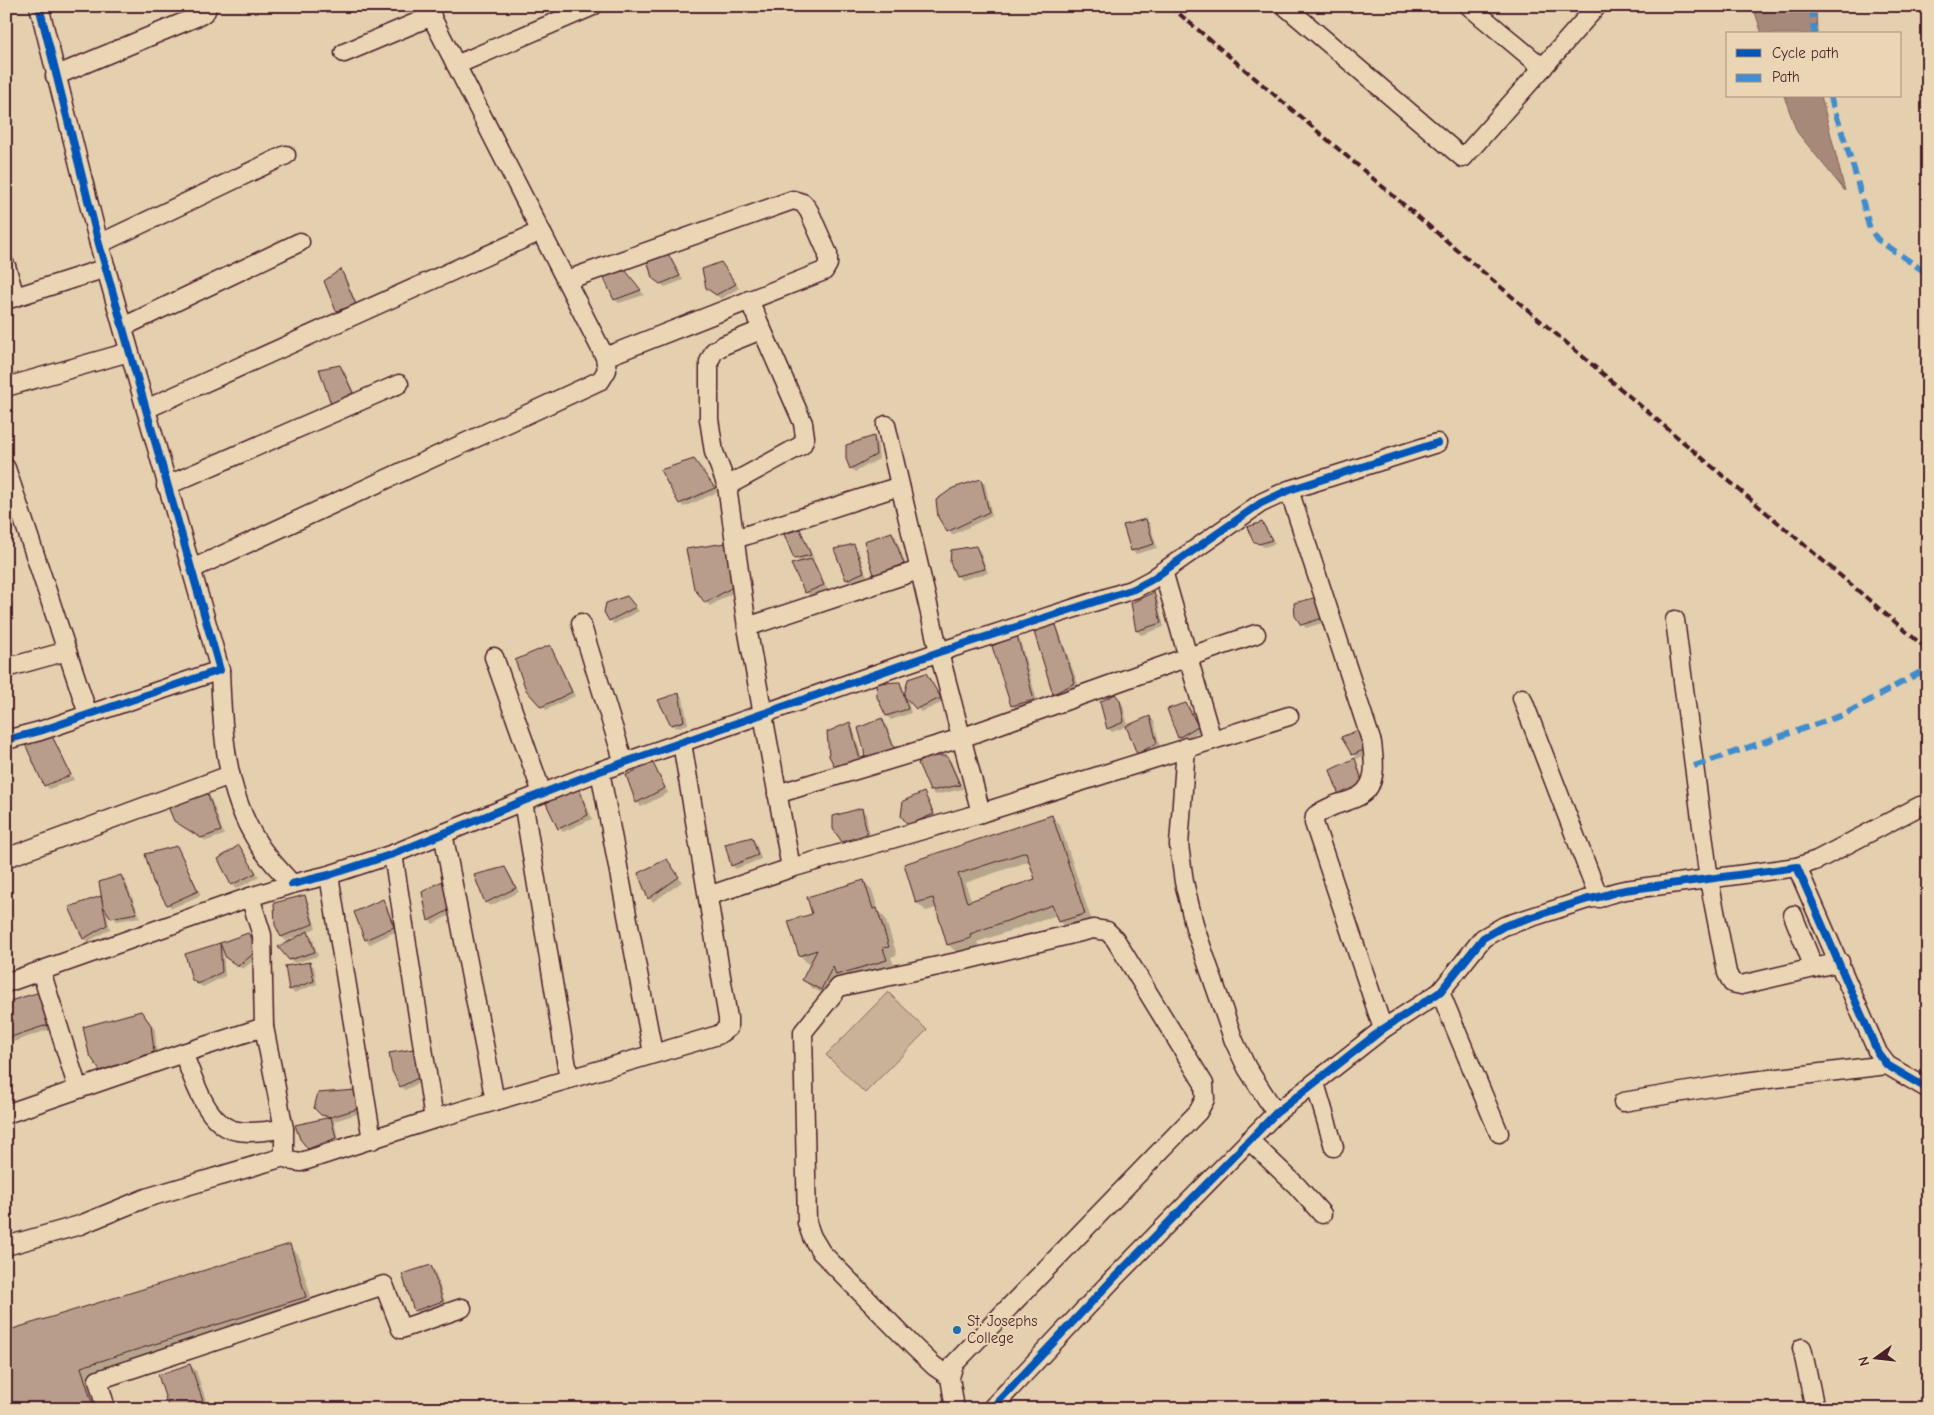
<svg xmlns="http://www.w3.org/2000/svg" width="1934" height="1415" font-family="'Comic Neue',sans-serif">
<rect width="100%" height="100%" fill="#e4cfaf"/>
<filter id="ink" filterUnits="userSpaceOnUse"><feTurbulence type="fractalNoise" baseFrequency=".02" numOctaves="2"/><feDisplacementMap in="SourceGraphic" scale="10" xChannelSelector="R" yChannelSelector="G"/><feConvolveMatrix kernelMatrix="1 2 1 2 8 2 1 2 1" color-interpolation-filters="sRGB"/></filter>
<g filter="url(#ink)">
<polygon fill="#cab299" stroke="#8a6862" points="888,992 927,1030 865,1093 826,1055"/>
<g fill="#a7897a" stroke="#825f5a">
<polygon points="1753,6 1816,6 1817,34 1762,34"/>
<polygon points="1784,96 1821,96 1845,191 1797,132"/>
</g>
<g fill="#0003" fill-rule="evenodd">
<polygon points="666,252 670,256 683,280 665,287 657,281"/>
<polygon points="724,267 739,288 721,299 707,288"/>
<polygon points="340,271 344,274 359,309 341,314 337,310"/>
<polygon points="630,277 644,295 619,303 615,299"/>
<polygon points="340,366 344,370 356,397 336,408 332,404 320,370"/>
<polygon points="873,437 877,441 879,459 855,472 851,468 847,459"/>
<polygon points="698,465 718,492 684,507 680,503"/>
<polygon points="981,480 985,484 992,516 952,535 939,516"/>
<polygon points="1146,520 1150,524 1157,548 1136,554 1132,551"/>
<polygon points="1262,523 1266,527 1275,544 1264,547 1254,540"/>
<polygon points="799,531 803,535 814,559 811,560 816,565 827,589 810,596 806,592 800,563 795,558"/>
<polygon points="892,533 896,537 907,568 879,579 875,575"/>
<polygon points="854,546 858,550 867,576 851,583 847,579"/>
<polygon points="976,547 980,551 988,573 961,580 957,575"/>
<polygon points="688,550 741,588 710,606 706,602"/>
<polygon points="1153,593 1157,597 1164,627 1141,635 1137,631 1132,603"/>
<polygon points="631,602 639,611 614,624 610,620"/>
<polygon points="1295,604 1332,620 1306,628 1302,624"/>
<polygon points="1055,624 1058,628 1079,687 1058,697 1054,693"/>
<polygon points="1016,636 1020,640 1038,704 1016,709 1012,705"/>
<polygon points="550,647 553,651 575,696 546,710 527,689"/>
<polygon points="926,675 944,702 921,712 906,696 911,713 891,720 887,716 878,697 899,683 903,687 906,695"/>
<polygon points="679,694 683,698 688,724 676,728 672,724"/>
<polygon points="1119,699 1123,705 1128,726 1150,718 1154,721 1160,747 1142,757 1138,753 1128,726 1112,732 1108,728 1101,702"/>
<polygon points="1186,704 1190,708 1201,730 1183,741 1179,738 1168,710"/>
<polygon points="881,719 885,723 895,747 868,761"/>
<polygon points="850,724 853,728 864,764 831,756"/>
<polygon points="51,737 55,741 71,774 45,784"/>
<polygon points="1343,738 1371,752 1355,760 1358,764 1367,792 1331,770 1357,759"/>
<polygon points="946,757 951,761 963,789 935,795 931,791"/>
<polygon points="652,764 656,768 668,793 641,807 638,803 627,775"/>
<polygon points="72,776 74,780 49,789 46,786"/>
<polygon points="205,789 209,793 224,835 206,841 176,821"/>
<polygon points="578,789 582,793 592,819 563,832 559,828"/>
<polygon points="923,794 927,798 937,819 913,828 909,824"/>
<polygon points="862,810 866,814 870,838 847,845 843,841"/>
<path d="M1051,816L1060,825L1092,922L1067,930L1059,921L1057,915L977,942L979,946L957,953L948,944L937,908L926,911L917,903L905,865ZM1030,861L1037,880L972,902L965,883Z"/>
<polygon points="752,839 756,843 761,859 736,869 732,865"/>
<polygon points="176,848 180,852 201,895 172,908 168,904"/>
<polygon points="242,851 259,877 236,889 232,885 219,859"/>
<polygon points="667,860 682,882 653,902 649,898"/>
<polygon points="505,869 509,873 519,892 490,906 486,902 476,876"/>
<polygon points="121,876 125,880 140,917 117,921 106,908 110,929 88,942 84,938 71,908 103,896"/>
<polygon points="864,881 872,890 879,912 885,918 897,955 891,957 895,969 846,983 840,977 830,997 812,988 803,980 812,963 808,964 800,955"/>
<polygon points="424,893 454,913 433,924 429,920"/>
<polygon points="304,897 308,901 316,928 307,932 312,936 318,956 294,963 290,959 296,936 286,941 282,937"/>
<polygon points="383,901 387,905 397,931 370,944 366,940 356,912"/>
<polygon points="248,935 263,953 243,969 231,962 223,951 225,976 203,987 198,984 187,955"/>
<polygon points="310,963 314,967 317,984 294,993 290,989"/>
<polygon points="6,1004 59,1026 13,1042 6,1035"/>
<polygon points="145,1016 155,1030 157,1056 105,1075 90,1053"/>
<polygon points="412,1050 416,1055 425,1080 405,1090 401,1086"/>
<polygon points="319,1094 367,1111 334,1121 339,1142 313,1152 309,1148 327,1119 322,1114"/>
<polygon points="289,1245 298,1254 314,1306 88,1375 99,1409 6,1409"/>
<polygon points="431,1267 435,1271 446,1305 419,1314 415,1310"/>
<polygon points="190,1365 196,1371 209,1409 171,1409"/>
</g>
<g fill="#b89d8a" stroke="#4a1f2b" fill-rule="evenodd">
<polygon points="666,250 680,276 660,284 652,278 646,255"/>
<polygon points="721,262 736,284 716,295 706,288 702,269"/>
<polygon points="341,269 356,305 336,311 324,281"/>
<polygon points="626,271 641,290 614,300 601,272"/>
<polygon points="340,365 353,393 331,404 319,369"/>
<polygon points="874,436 876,455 850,469 846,459 846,445"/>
<polygon points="694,459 715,488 679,504 660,470"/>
<polygon points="981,479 989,512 947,532 938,517 936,500 953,488"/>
<polygon points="1146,519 1154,544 1131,551 1123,525"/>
<polygon points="1262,522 1272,540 1259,544 1253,541 1247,527"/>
<polygon points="800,529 811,555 794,559 784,534"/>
<polygon points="892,532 904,564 874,575 864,541"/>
<polygon points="726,543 738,584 705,603 694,588 686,549"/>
<polygon points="854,544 864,572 846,580 834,549"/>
<polygon points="976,546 985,569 956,576 950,562 951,550"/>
<polygon points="812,559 824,585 805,593 791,564"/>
<polygon points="1154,592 1161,623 1136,631 1131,603"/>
<polygon points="627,596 636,607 609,621 604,612 606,603"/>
<polygon points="1318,597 1329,616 1301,625 1295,616 1294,603"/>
<polygon points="1055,622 1075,683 1053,694 1034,632"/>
<polygon points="1017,635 1034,700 1011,706 992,646"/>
<polygon points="550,645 572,692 541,707 526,690 515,660"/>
<polygon points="926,673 941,698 916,709 904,696 908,679"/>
<polygon points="900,682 908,709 886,716 877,697 876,683"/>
<polygon points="679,693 684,721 671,725 658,700"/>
<polygon points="1115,694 1120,700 1124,722 1107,729 1100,702"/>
<polygon points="1186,703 1198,726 1178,738 1167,709"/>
<polygon points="1150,716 1157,743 1137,754 1126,726"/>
<polygon points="882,718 894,748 865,764 864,750 858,728"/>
<polygon points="850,722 860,760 836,769 829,756 827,732"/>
<polygon points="1361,729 1368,748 1352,755 1341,737"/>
<polygon points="52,736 71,775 44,786 25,744"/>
<polygon points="927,756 947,756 960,785 930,791 918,763"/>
<polygon points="1355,758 1364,788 1340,798 1330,770"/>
<polygon points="653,763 665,788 636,803 626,775"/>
<polygon points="205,787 221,831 201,838 174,821 167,804"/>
<polygon points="579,788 588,815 558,829 544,799"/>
<polygon points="924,792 934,814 908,825 901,816 903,801"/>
<polygon points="862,808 867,834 842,842 833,829 833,816"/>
<path d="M1052,815L1085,914L1058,922L1052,905L970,934L971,938L947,945L933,898L916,903L904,864ZM1026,852L1035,879L967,902L958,874Z"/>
<polygon points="752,837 758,855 731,866 725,844"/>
<polygon points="239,845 256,873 231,885 218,859"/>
<polygon points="177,846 198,891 167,905 153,882 145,854"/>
<polygon points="667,859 679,877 648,899 638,873"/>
<polygon points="505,867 516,888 485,903 474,875"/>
<polygon points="121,875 137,913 111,918 103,906 99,882"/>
<polygon points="444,880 451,909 428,921 422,892"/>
<polygon points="864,880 873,909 877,908 889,947 883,948 887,960 836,975 833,966 821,990 802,980 817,950 799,956 788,921 812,914 807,897"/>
<polygon points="305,895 313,924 281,937 275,925 274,903"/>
<polygon points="101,896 107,925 83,939 69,907"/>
<polygon points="383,899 394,927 365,940 354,912"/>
<polygon points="308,931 315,952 289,960 278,947"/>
<polygon points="248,933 260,949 238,966 226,958 220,943"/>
<polygon points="220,943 222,972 198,984 192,980 185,954"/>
<polygon points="310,962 314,981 289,990 285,966"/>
<polygon points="47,990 56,1022 8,1038 6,1037 6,1002"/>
<polygon points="141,1011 151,1025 154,1052 100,1071 89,1054 83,1027"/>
<polygon points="413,1049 422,1076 400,1087 392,1071 389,1053"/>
<polygon points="356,1090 364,1107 331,1117 321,1115 314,1108 318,1093"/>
<polygon points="331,1117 336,1138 308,1149 300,1139 295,1125"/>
<polygon points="290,1244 306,1297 81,1367 94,1409 6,1409 6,1331"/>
<polygon points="431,1265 443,1301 414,1311 402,1274"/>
<polygon points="190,1364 204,1404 188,1409 169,1409 158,1375"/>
</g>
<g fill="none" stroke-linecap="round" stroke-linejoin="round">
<defs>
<g id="minor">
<polyline points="1285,6 1463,158 1597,6"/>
<polyline points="1469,6 1543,68"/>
<polyline points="344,53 432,16"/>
<polyline points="456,65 593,6"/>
<polyline points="55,76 201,15 206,11 207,6"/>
<polyline points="99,244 286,155"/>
<polyline points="6,266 15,297"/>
<polyline points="567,280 793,200 803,203 809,211 828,254 828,264 824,271 605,357"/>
<polyline points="6,300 106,268"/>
<polyline points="123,327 300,242"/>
<polyline points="761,330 724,345 714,351 709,362 709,419 714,452 727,486 747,627 791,868"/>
<polyline points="6,387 129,352"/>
<polyline points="146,409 541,231"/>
<polyline points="886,425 939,652 981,813"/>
<polyline points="6,468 88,714"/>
<polyline points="166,486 399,384"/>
<polyline points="727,486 802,445 805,437 803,423 749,300"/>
<path d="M1289,490L1372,743C1374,761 1378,783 1361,795C1354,800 1343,802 1335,805C1328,808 1321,811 1315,816L1314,823L1383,1029"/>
<polyline points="735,539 900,486"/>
<polyline points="192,569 601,380 607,370 605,357 426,6"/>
<polyline points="1163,571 1212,740"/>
<polyline points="1675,620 1709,880 1727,973 1732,983 1741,985 1840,962"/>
<polyline points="581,623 624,763"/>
<polyline points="747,627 919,570"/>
<polyline points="494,657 542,793"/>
<polyline points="6,668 67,651"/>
<polyline points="1522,698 1599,898"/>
<polyline points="6,740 40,731 220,670 99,244 39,6"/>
<polyline points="1186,747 1179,845 1184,882 1195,928 1234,1041 1247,1068 1276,1113"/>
<polyline points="600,771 653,1053"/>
<polyline points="777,794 961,738 1188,657 1256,634"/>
<polyline points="523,801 569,1079"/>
<polyline points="443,833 495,1101"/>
<polyline points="393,854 434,1119"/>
<polyline points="6,858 230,775"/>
<polyline points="1797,867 1817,860 1920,806 1928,805"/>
<polyline points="329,875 372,1140"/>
<polyline points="292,884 329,875 393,854 523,801 600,771 939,652 1134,589 1151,580 1261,503 1289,490 1437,443"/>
<polyline points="708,896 791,868 981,813 1289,716"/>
<polyline points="1793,915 1814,968"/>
<polyline points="41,971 78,1089"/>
<polyline points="6,983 250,897"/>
<polyline points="1440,992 1499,1133"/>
<path d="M183,1053C194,1078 206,1127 238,1131C252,1134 269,1130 284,1129"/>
<polyline points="1315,1083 1334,1147"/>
<polyline points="1623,1102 1736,1083 1887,1065"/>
<polyline points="6,1114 183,1053 264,1027"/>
<polyline points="1249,1140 1297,1186 1322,1214"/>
<polyline points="284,1157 293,1161 301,1162 434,1119 718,1035 728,1028 728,1018 682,743"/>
<path d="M6,1246L80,1225L146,1198L284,1157V1129L264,1027L262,935L250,897L292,884C281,871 267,858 258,843C225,792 222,729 220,670"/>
<polyline points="1802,1348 1815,1409"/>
<polyline points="950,1377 934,1366 915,1348 821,1252 812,1237 807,1223 803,1032 839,987 957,962 1093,929 1107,931 1115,939 1204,1084 1205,1099 1198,1112 954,1364 950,1377 955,1409"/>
<polyline points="106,1409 98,1380 384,1285 401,1329 462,1308"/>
<path d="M991,1409L1114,1278L1276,1113L1383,1029L1440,992L1483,938L1504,926L1588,899C1601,898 1612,892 1625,890L1797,867L1878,1053L1887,1065L1928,1089"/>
</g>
</defs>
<use href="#minor" stroke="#4a1f2b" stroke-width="21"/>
<use href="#minor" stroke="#ead6b4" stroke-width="18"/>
<polyline stroke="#4a1f2b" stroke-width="4" stroke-dasharray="8 4" stroke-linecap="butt" points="1170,6 1928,650"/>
<g stroke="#418dcd" stroke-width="6" stroke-dasharray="12 6" stroke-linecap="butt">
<polyline points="1812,6 1814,34"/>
<polyline points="1830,96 1854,169 1869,226 1877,239 1928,274"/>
<polyline points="1694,766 1843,715 1928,668"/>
</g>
<defs>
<g id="cycleway">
<polyline points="6,740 40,731 220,670 99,244 39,6"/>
<polyline points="292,884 329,875 393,854 523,801 600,771 939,652 1134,589 1151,580 1261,503 1289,490 1437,443"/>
<path d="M991,1409L1114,1278L1276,1113L1383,1029L1440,992L1483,938L1504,926L1588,899C1601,898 1612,892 1625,890L1797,867L1878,1053L1887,1065L1928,1089"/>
</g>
</defs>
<use href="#cycleway" stroke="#ead6b4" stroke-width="11"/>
<use href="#cycleway" stroke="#0057b8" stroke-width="8"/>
</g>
</g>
<circle fill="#1f6fb2" stroke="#ead6b4" stroke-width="2" cx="957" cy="1330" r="5"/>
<g text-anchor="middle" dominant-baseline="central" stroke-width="4" stroke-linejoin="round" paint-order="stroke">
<g font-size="15" fill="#4a1f2b" stroke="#ead6b4" text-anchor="start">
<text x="967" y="1321">St. Josephs<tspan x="967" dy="17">College</tspan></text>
</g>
</g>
<rect width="1934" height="1415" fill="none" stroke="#ead6b4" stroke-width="25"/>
<rect x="12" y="12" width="1909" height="1390" fill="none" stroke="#4a1f2b" stroke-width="2" filter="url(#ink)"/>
<rect x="1726" y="32" width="175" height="65" fill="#ead6b4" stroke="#aa8d7d"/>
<rect x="1736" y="49" width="25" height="8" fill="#0057b8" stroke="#aa8d7d"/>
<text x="1772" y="58" font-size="15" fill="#4a1f2b">Cycle path</text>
<rect x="1736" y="74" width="25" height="8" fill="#418dcd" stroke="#aa8d7d"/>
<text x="1772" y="82" font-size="15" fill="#4a1f2b">Path</text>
<g transform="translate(1876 1358) rotate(255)" stroke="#ead6b4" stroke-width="4" paint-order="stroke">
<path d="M0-4L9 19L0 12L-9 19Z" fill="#4a1f2b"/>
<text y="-8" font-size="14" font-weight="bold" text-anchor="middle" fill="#4a1f2b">N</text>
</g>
</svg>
